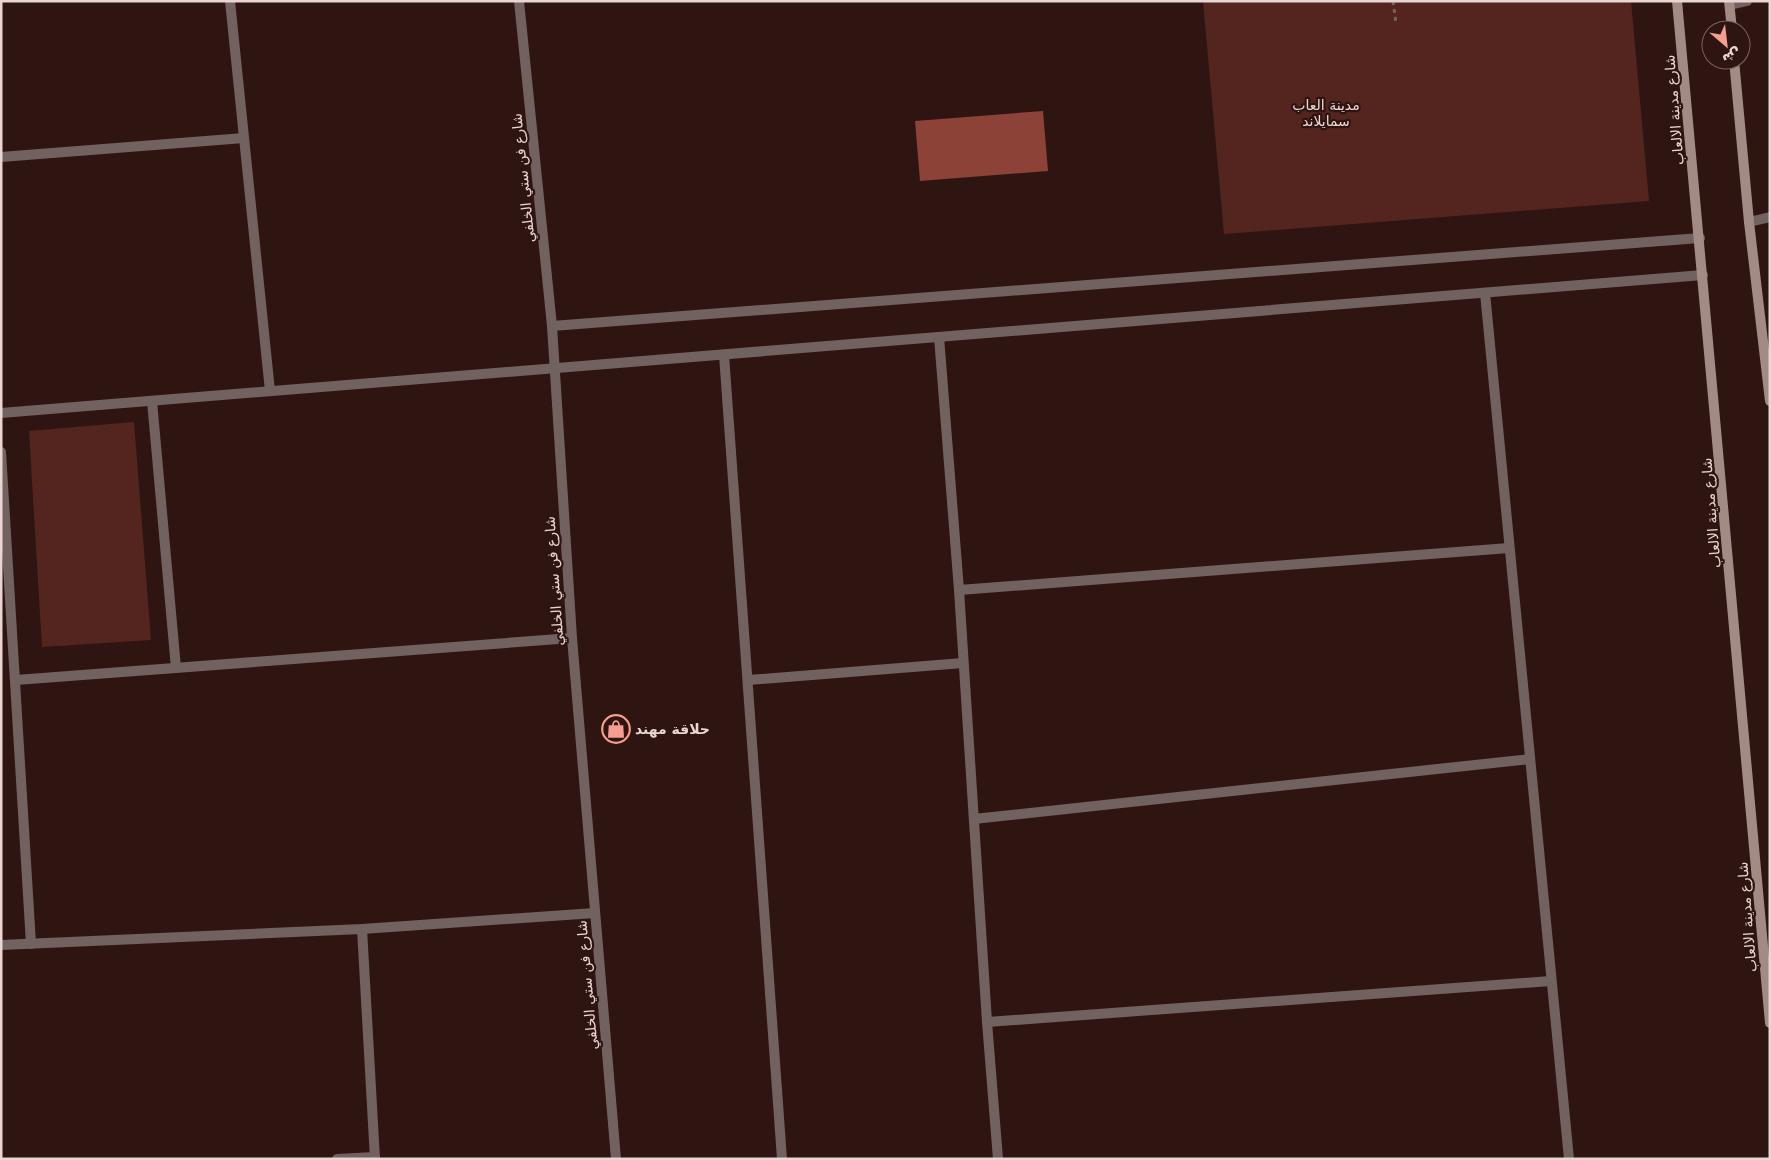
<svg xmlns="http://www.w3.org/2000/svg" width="1771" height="1160" font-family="'DejaVu Sans','Noto Sans Arabic',sans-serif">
<rect width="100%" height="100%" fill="#2f1511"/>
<g fill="#54251f">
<polygon points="1203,1 1631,1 1649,201 1224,234"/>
<polygon points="134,422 151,640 42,647 29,431"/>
</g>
<polygon fill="#8d4238" points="1043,111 1048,171 920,181 915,121"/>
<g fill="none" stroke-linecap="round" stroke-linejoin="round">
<polyline stroke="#78605d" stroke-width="3" stroke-dasharray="4 4" stroke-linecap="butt" points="1393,1 1396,23"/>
<g stroke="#716260" stroke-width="10">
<polyline points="230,1 270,391"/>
<polyline points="519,1 552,326 572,638 616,1159"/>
<polyline points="1730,5 1747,1"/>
<polyline points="1,157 244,138"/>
<polyline points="1749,222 1770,217"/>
<polyline points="1485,293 1569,1159"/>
<polyline points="552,326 1700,238"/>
<polyline points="939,337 959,590 987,1022 998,1159"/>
<polyline points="724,355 782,1159"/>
<polyline points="152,401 176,668"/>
<polyline points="1,413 1703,275"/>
<polyline points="1,452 31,944"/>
<polyline points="959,590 1509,548"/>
<polyline points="16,680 572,638"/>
<polyline points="748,680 963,663"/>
<polyline points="974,819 1530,759"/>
<polyline points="362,929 375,1159"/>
<polyline points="1,945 362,929 595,913"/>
<polyline points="987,1022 1551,981"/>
<polyline points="337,1159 375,1157"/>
</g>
<g stroke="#a28a85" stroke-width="10">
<polyline points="1677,1 1770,1023"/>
<polyline points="1729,1 1732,30"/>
<polyline points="1734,60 1749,222 1770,401"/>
</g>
</g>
<defs>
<symbol id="shop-ring" viewBox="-11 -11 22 22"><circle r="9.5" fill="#2f1511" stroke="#f59d8e" stroke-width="1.5"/><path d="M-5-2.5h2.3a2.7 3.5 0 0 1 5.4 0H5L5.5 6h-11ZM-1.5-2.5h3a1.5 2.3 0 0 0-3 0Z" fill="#f59d8e"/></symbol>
</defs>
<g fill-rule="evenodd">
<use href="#shop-ring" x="600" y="713" width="32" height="32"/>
</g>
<g text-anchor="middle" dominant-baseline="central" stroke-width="4.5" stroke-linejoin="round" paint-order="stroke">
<g font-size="14" fill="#efd7d3" stroke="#2f1511">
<text x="1326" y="105">مدينة العاب<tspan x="1326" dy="16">سمايلاند</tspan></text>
</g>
<g font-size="14" fill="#e9d5d2" stroke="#2f1511">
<text transform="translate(1674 110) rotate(-95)">شارع مدينة الالعاب</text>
<text transform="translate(523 178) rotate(-96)">شارع فن ستي الخلفي</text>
<text transform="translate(1711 513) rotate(-95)">شارع مدينة الالعاب</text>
<text transform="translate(554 581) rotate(-94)">شارع فن ستي الخلفي</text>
<text transform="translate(1747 917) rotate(-95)">شارع مدينة الالعاب</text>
<text transform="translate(587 985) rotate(-95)">شارع فن ستي الخلفي</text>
</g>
<g font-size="14" font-weight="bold" fill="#e9d5d2" stroke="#2f1511" text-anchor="start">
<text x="635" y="729">حلاقة مهند</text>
</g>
</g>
<rect width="1771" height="1160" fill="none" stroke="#e9d5d2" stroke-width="5"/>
<g transform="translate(1726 45) rotate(152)"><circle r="24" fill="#2f1511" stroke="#79625e"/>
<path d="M0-4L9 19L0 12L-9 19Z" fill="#f59d8e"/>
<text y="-8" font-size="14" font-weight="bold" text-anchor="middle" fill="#e9d5d2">ش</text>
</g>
</svg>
